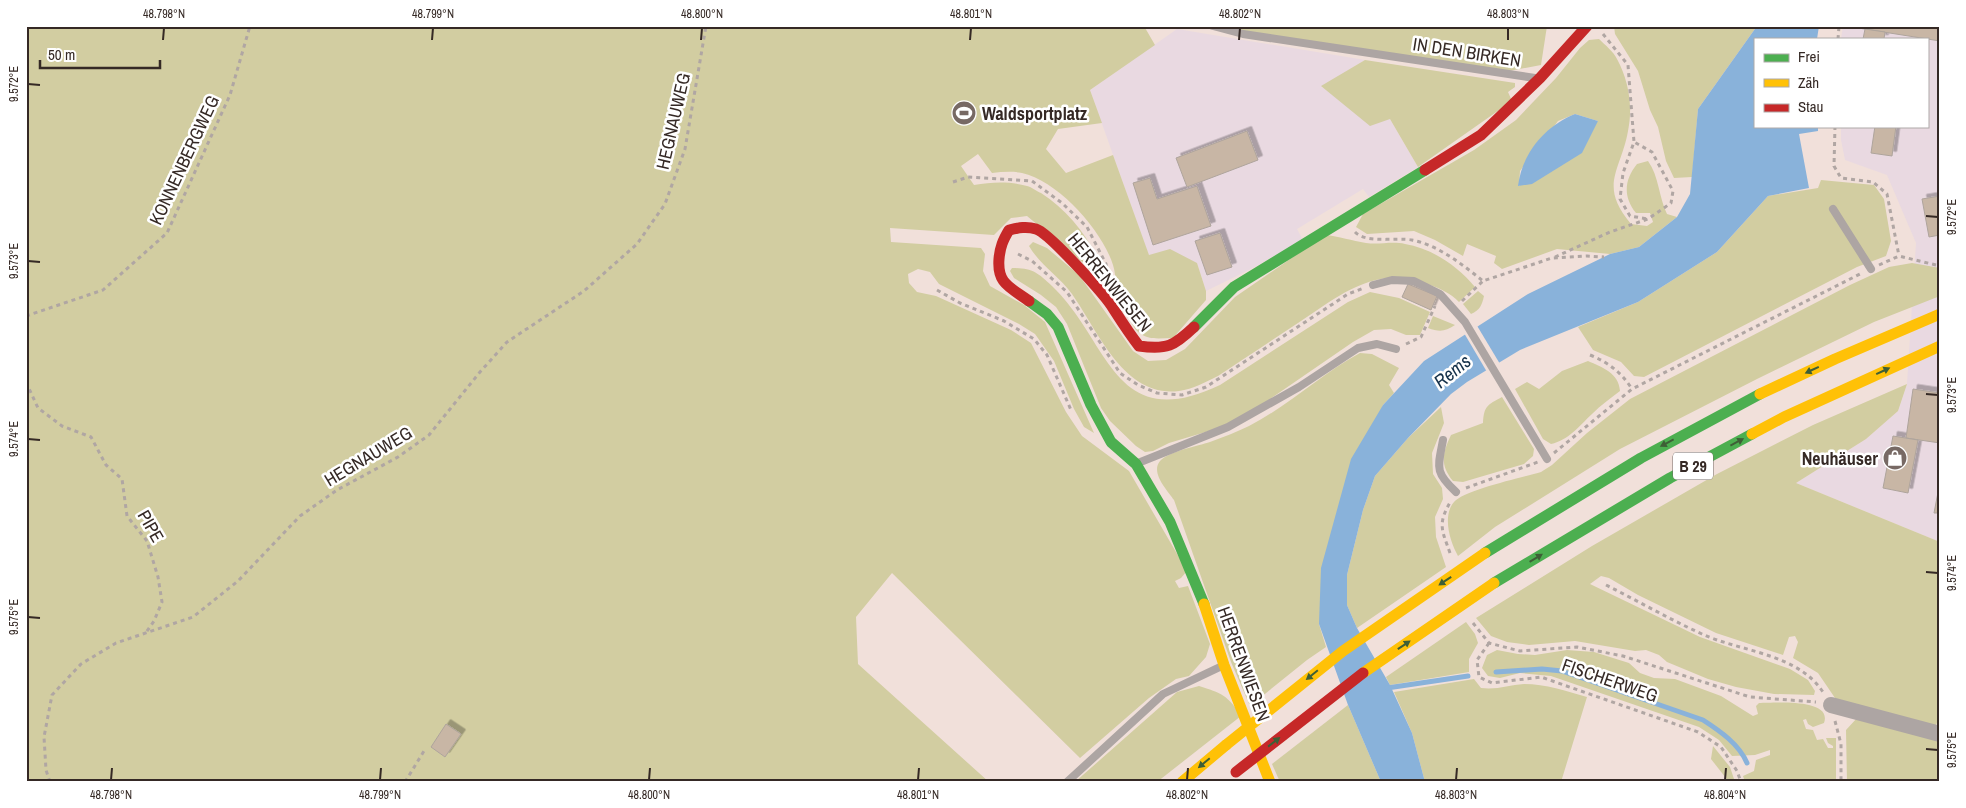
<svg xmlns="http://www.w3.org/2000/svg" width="1966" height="808" font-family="'Archivo Narrow',sans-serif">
<defs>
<filter id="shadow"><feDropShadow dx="4.5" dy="-4.5" stdDeviation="0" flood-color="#0004"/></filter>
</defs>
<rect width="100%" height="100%" fill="#f1e0da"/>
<g fill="#e9d9e1">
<polygon points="1843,26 1940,26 1940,542 1796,483 1866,439 1898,411 1907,384 1916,243 1887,175 1845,160 1841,140 1841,126 1927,126 1927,39 1841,39"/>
<polygon points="1177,29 1365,60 1321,87 1390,119 1418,167 1369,197 1363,189 1297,229 1303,240 1253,268 1206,291 1197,263 1149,256 1090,90"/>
</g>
<g fill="#d2cda1" fill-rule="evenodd">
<path d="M26,26H1144L1155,45L1090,90L1102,123L1058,129L1046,149L1066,173L1113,155L1149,255L1170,249L1197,263L1206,291V300L1173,338C1160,338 1147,341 1137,331C1134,328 1131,322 1129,318C1126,314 1122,310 1120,306C1115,294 1117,277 1113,265C1102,230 1058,181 1022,173C1012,171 1002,172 992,173L978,154L961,166L974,185C992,182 1009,181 1027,186C1032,187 1036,191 1041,193C1070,212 1093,241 1103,274L1099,276L1027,216L1011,218L994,235L890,228L891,242L981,248L985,254L983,271L990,286L1024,305L1045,322L1094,433L1084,427L1074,409L1054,361L1035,334L1019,324L939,284L930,272L918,269L908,274L909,283L917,292L936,296L1011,330L1031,343L1066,412L1082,436L1129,471L1187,571L1181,578L1175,581L1179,588L1188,586L1210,644L1206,657L1189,676L1176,679L1149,698L1080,758L892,573L856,617L858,664L989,782H26Z"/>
<polygon points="1229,26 1547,26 1541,65 1509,71 1244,31"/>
<polygon points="1614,26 1757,26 1698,109 1692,177 1674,178 1666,161 1658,127 1650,110 1638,71 1615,34"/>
<path d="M1599,39C1605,45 1614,52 1617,59C1629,81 1633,107 1628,131C1621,171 1598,185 1631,224L1647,226L1653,222L1650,213H1636C1623,197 1624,180 1637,164L1648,161C1659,176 1659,198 1667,214L1677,217L1639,247L1610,254L1557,249L1502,269L1494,263L1496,256L1467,244L1463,256L1435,240L1414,231L1367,234L1356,227L1363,214L1474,150L1516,120L1556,78L1580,48L1589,40ZM1575,114L1598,121L1519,186L1520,171L1558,121Z"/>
<polygon points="1365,60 1515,83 1515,87 1508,92 1512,101 1418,167 1390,119 1370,126 1321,86"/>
<polygon points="1821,180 1874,185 1884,199 1891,241 1886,256 1857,267 1644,377 1634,376 1621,362 1593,350 1578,327 1638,302 1717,252 1768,196 1818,188"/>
<path d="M1325,235C1339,236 1352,241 1366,243C1379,245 1392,241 1405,244C1431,248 1458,266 1475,287L1459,302C1450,293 1441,289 1430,285C1377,263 1340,295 1298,323C1271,341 1245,358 1218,376C1206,382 1193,389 1179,391C1124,398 1098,331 1072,294C1059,276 1040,265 1029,246L1033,242L1047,248L1079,275L1133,351L1148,361L1166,360L1185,349L1235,297Z"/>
<path d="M1912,263L1940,268V296L1874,322L1757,379L1620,449L1495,527L1458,556C1450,542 1442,516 1454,502C1464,490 1524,477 1541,472L1552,465L1587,433L1630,399L1850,285L1889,267Z"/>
<path d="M1012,268C1032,268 1037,272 1052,286C1110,341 1113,436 1220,385L1348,302L1370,292L1399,298L1430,312L1420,335H1406L1391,329L1374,330L1353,342L1257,408L1219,428L1169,443L1153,451L1145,452L1136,446L1110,421L1101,408L1067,324L1056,307L1041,295L1014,278L1010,271Z"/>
<path d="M1478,291L1484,296C1482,305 1480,310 1471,314L1463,304Z"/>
<path d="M1433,316L1455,325C1445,332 1439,332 1428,328Z"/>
<path d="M1360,353L1372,354L1399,368L1389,385L1394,393L1383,405L1319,624L1326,647L1307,660L1250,706L1231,662L1174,500C1168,491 1150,473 1160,461C1169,451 1198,446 1210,442C1223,437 1237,432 1249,426C1288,406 1321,374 1360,353Z"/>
<path d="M1588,361C1602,367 1619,373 1620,391C1611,398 1601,405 1592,414C1579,426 1569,440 1551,444L1543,439L1515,389L1527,382L1539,389L1562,371Z"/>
<polygon points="1907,384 1898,411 1866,439 1796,483 1940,542 1940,713 1933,735 1940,737 1938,782 1847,782 1846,730 1857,718 1835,698 1818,673 1793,658 1798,642 1795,636 1789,637 1783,655 1716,633 1638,595 1609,578 1601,576 1590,584 1700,637 1790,669 1808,680 1815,691 1814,695 1774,694 1736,687 1708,679 1667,662 1659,655 1646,650 1635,651 1575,641 1529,645 1507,642 1491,636 1476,618 1592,546 1717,474 1813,425"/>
<path d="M1502,397L1534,449L1533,456L1524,464L1463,482L1453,481C1440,465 1442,454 1451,435L1483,423C1484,406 1487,405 1502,397Z"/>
<polygon points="1441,407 1444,423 1432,453 1433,474 1442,488 1443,499 1435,517 1436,537 1446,567 1357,628 1347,605 1347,575 1363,510 1375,476 1408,438"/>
<polygon points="1466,622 1475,634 1478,643 1469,659 1469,672 1390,685 1386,677"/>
<path d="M1497,650L1518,654L1535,655L1567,650L1594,652L1629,663L1640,673L1654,678L1675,679L1721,696L1753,716L1758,714L1756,706L1759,703C1774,703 1833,698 1824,723L1813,727L1808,724L1806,719L1803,720L1806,729L1813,730L1817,740L1823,739L1828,748H1833V746L1828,743L1826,738H1836V782H1745L1743,776L1754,771L1756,760L1770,755V750L1755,755L1732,756L1719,740L1699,727L1551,676L1520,673L1500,678L1488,676L1482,668L1487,655Z"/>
<path d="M1474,679L1481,688C1497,690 1509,685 1524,684C1546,684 1566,691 1587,697L1561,782H1425L1412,733L1394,692Z"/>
<path d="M1199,686C1221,693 1228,695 1241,716L1157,782H1075L1177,692Z"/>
<polygon points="1348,705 1381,782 1280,782 1272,764"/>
<polygon points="1713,746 1730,767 1735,782 1729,782 1711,759"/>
</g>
<g fill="#89b2da">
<polygon points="1757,26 1819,26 1817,39 1755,39 1755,126 1818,126 1818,131 1799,134 1809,188 1768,196 1717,252 1638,302 1520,350 1467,382 1451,394 1408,438 1375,476 1363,510 1347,575 1347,605 1357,628 1390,685 1412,733 1425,782 1381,782 1348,705 1319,624 1321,568 1351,459 1383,405 1424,361 1528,294 1610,254 1639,247 1677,217 1690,194 1698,109"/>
<path d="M1575,114L1598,121L1582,153L1532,184L1518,186C1522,153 1545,126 1575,114Z"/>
</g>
<polygon fill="#f1e0da" points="1476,324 1500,364 1487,372 1464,333"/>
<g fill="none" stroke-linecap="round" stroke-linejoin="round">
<g stroke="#89b2da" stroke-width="5">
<path d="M1496,672L1542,669L1562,671L1703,720C1720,731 1739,744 1747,763"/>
<polyline points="1387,688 1468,676"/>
</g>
</g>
<g fill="#c8b6a5" stroke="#aea49c" filter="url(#shadow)">
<polygon points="1852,26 1940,26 1940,41 1852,27"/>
<polygon points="1865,29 1885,32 1884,39 1863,39"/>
<polygon points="1875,126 1896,126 1892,156 1871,153"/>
<polygon points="1247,131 1258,160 1187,187 1176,158"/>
<polygon points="1150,178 1157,199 1197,186 1211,226 1153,245 1133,183"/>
<polygon points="1940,196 1940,235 1929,237 1922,199"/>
<polygon points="1220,233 1232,267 1207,275 1195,241"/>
<polygon points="1408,284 1437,296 1431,310 1402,297"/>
<polygon points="1913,389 1940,393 1940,443 1906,438"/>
<polygon points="1893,436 1918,440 1908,493 1883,488"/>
<polygon points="1940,482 1940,513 1934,513"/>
<polygon points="446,724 461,734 445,757 431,747"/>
</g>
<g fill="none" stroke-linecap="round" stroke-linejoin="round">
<g stroke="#b0a6a3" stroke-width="3" stroke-dasharray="4 4" stroke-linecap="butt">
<polyline points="1603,34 1628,65 1634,142 1623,173 1620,199 1630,216 1648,219"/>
<polyline points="1838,39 1839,26"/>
<polyline points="1835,126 1834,166 1841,178 1873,182 1887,194 1899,256"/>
<polyline points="953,182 968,177 1032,181 1062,203 1087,227 1106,264 1107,271"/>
<path d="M1355,232C1367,244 1396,237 1412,240C1438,245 1463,265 1483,281L1552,258L1587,256L1604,257"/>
<polyline points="1018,254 1032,261 1067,292 1120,373 1138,385 1157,393 1182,395 1206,387 1348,294 1364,288"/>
<polyline points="1555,257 1610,232 1648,219 1671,203 1673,191 1652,152 1634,142"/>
<polyline points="1879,265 1899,256 1940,266"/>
<polyline points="937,290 960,303 1004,321 1034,339 1047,355 1071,410"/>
<polyline points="1462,301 1483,281"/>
<polyline points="26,316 103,290 167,233 230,95 250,26"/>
<polyline points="1406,344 1421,337 1435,306"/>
<path d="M1590,355C1609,363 1621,372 1632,389"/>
<polyline points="26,382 38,408 62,426 91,437 106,465 122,479 127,516 147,541 158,577 162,602 154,621 145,634"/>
<polyline points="1554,453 1632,389 1862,273"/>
<polyline points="1466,488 1538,462"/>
<path d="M1450,553C1442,530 1437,524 1451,501"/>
<path d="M1606,585C1638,601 1669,619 1702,634C1741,652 1797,653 1823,692"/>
<polyline points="1473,623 1489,643 1520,651 1577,647 1623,656 1750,697 1816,702"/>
<polyline points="1489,643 1477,660 1479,677 1492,683 1541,677 1698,732 1721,747 1737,771 1741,782"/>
<polyline points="1835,721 1841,744 1841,782"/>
<polyline points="50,782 46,770 44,737 52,695 81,664 116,643 193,617 238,581 300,516 337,490 398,457 429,435 480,372 507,342 584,291 637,244 665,204 685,149 706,26"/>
<polyline points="405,782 424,751"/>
</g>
<g stroke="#ada5a3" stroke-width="8">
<polyline points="1213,26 1243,34 1535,78"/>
<polyline points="1833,209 1871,269"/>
<polyline points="1373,285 1392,280 1414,281 1440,294 1465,322 1547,459"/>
<path d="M1443,440C1438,467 1434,472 1456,492"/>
<polyline points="1138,463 1228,427 1299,387 1358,348 1377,344 1396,349"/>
<polyline points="1067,782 1163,694 1222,666"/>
</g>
<polyline stroke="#ada5a3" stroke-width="16" points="1831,705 1940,734"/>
<g stroke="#4caf50" stroke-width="11">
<polyline points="1029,301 1047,314 1058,327 1091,405 1111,442 1136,464 1170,522 1204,604"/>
<polyline points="1194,327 1234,287 1425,170"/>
<polyline points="1485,553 1641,458 1760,394"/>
<polyline points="1494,583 1670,478 1752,434"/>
</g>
<g stroke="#ffc107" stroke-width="11">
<polyline points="1760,394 1835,359 1940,314"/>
<polyline points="1752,434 1784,417 1940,346"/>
<polyline points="1204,604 1224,665 1270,782"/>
<polyline points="1182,782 1226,745"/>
</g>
<g stroke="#c62828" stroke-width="11">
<polyline points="1425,170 1481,135 1540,78 1587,26"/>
<path d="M1029,301C1010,287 997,284 999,259C1000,247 1003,240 1009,230C1018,228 1026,226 1036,229C1049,233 1101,291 1111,305C1120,319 1128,332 1139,346C1167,350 1174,346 1194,327"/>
</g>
<g stroke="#ffc107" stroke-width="11">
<polyline points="1363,673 1494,583"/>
<polyline points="1226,745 1343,651 1485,553"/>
</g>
<polyline stroke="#c62828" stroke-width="11" points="1236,772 1363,673"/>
</g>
<defs><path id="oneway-solid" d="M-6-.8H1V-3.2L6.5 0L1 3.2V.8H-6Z" transform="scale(1.25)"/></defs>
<g fill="#3e5f36">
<use href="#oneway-solid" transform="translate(1812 370) rotate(155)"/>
<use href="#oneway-solid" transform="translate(1883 371) rotate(-25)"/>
<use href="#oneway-solid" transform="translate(1737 442) rotate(-28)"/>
<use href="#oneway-solid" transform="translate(1667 443) rotate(152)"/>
<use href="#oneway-solid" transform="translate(1536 558) rotate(-31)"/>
<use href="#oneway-solid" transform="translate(1445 581) rotate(146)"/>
<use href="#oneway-solid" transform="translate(1404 645) rotate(-34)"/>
<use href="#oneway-solid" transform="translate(1312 675) rotate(141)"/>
<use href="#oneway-solid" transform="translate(1274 742) rotate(-38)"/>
<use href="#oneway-solid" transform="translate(1204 763) rotate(140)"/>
</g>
<path fill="none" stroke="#352925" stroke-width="2" d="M163,40L164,28M432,40L433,28M701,40L702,28M970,40L971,28M1239,40L1240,28M1508,40V28M28,84L40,85M1926,216L1938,217M28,261L40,262M1926,394L1938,395M28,439L40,440M1926,572L1938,573M28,617L40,618M1926,749L1938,750M111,780L112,768M380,780L381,768M649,780L650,768M918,780L919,768M1187,780L1188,768M1456,780L1457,768M1725,780L1726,768"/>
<defs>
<symbol id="stadium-disc" viewBox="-11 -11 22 22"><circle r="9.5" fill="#776964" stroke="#fff"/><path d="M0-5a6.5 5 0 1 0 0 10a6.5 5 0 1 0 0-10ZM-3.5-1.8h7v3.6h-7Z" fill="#fff"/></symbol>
<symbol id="shop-disc" viewBox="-11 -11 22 22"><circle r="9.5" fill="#776964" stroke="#fff"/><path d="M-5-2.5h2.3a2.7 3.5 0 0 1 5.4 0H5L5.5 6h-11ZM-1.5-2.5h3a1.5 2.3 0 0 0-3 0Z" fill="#fff"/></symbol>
</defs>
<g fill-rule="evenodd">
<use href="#stadium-disc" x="950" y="99" width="28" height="28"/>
<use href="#shop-disc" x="1881" y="444" width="28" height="28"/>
</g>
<g text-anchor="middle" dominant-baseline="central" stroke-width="5" stroke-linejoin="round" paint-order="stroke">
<rect fill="#fff" stroke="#726966" stroke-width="1" x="1673" y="452.5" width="40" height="27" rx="4"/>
<g font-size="16" font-weight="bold" fill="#352925">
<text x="1693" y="466">B 29</text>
</g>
<g font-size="18" fill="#352925" stroke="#fff">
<text transform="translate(1467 52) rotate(9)">IN DEN BIRKEN</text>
<text transform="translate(673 121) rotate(-77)">HEGNAUWEG</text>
<text transform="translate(184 160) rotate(-65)">KONNENBERGWEG</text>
<text transform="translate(1110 282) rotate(51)">HERRENWIESEN</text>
<text transform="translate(368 456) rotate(-31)">HEGNAUWEG</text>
<text transform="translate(151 526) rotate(60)">PIPE</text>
<text transform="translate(1244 664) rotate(70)">HERRENWIESEN</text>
<text transform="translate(1610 680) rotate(19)">FISCHERWEG</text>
</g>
<g font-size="18" font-weight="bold" fill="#352925" stroke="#fff" text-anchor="start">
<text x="982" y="113">Waldsportplatz</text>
<text x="1878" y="458" text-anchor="end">Neuhäuser</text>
</g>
<g font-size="19" font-style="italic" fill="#143049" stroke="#fff">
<text transform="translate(1452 371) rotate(-39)">Rems</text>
</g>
</g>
<rect width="1966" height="808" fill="none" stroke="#ffffff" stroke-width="55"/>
<rect x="1754" y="38" width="175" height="90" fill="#ffffff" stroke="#aea9a8"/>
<rect x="1764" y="54" width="25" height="8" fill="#4caf50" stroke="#aea9a8"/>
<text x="1798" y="62" font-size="15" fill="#352925">Frei</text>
<rect x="1764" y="79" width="25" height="8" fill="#ffc107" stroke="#aea9a8"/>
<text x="1798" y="88" font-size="15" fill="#352925">Zäh</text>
<rect x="1764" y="104" width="25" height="8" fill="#c62828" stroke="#aea9a8"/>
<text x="1798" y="112" font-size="15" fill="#352925">Stau</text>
<path d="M40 60v8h120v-8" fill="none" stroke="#352925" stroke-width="2.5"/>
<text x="48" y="60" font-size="15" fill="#352925" stroke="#ffffff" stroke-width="4" paint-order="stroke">50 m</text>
<rect x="28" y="28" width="1910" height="752" fill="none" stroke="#352925" stroke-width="2"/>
<g font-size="12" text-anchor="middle" fill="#352925">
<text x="164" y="18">48.798°N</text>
<text x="433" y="18">48.799°N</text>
<text x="702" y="18">48.800°N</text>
<text x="971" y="18">48.801°N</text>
<text x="1240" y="18">48.802°N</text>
<text x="1508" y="18">48.803°N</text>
<text transform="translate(14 84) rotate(-90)" y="4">9.572°E</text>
<text transform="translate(1952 217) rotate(-90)" y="4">9.572°E</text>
<text transform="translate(14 261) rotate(-90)" y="4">9.573°E</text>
<text transform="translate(1952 395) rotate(-90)" y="4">9.573°E</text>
<text transform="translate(14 439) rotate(-90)" y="4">9.574°E</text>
<text transform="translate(1952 573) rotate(-90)" y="4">9.574°E</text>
<text transform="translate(14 617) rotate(-90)" y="4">9.575°E</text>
<text transform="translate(1952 750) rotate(-90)" y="4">9.575°E</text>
<text x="111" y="799">48.798°N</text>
<text x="380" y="799">48.799°N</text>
<text x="649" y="799">48.800°N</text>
<text x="918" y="799">48.801°N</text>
<text x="1187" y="799">48.802°N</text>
<text x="1456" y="799">48.803°N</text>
<text x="1725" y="799">48.804°N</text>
</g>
</svg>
